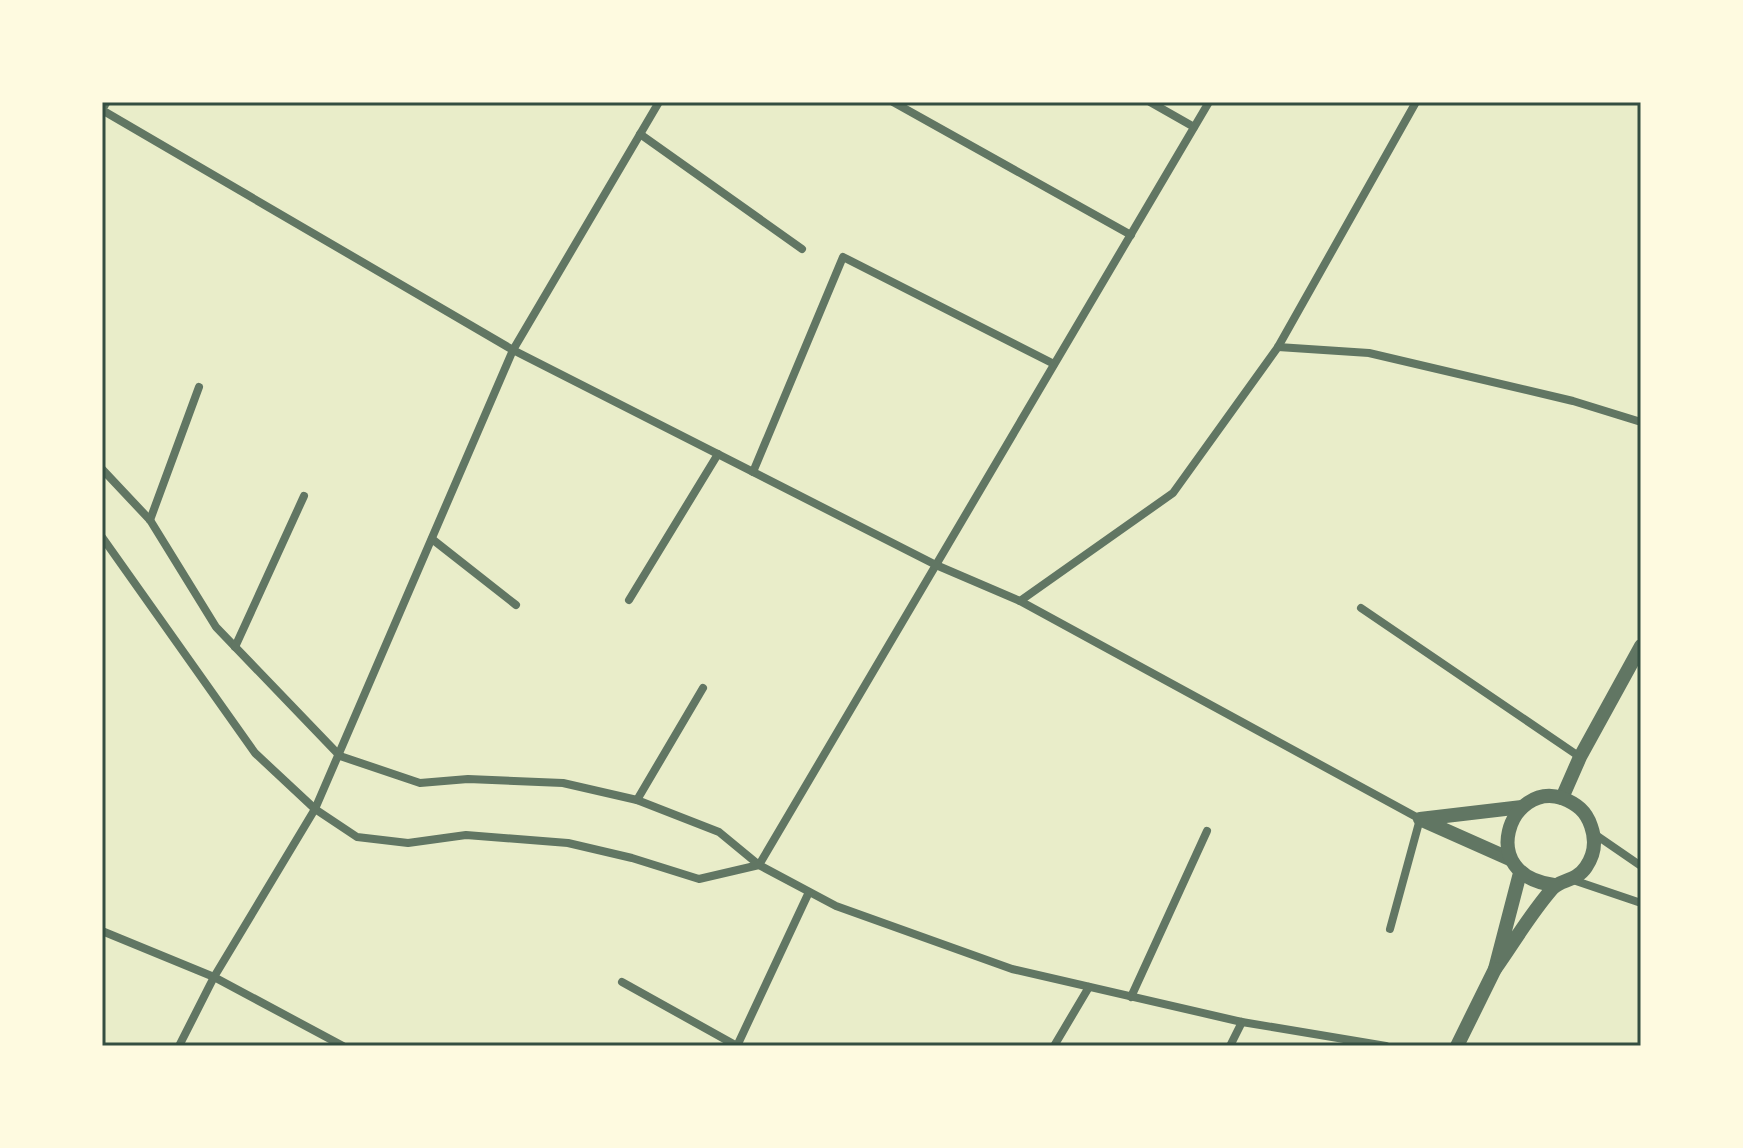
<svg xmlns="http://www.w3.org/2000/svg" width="1743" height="1148" font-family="'Asap Condensed',sans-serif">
<rect width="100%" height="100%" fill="#e9edc9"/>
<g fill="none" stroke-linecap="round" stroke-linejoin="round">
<g stroke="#617663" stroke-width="8">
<polyline points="893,102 1131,235"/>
<polyline points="1150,102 1194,127"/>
<polyline points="1209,102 759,865 836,906 1012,969 1242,1022 1386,1046"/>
<polyline points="102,110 513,350 936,565 1020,601 1173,493 1278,347 1416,102"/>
<polyline points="640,134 802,249"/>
<polyline points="1278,347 1369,353 1573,401 1641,422"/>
<polyline points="102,469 150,520 216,627 340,756 420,783 468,779 563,783 637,800 719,832 759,865 699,879 632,858 568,843 466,835 408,843 357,837 315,809 255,753 102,537"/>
<polyline points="753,472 843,257 1054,364"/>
<polyline points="150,520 199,387"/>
<polyline points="432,539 516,605"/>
<polyline points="629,600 718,454"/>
<polyline points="1020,601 1420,819 1390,929"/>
<polyline points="1361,608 1580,757"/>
<polyline points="235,647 304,496"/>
<polyline points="637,800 703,688"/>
<polyline points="1593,833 1641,866"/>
<polyline points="1573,880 1641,903"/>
<polyline points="102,931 214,977 343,1046"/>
<polyline points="622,982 737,1046"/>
<polyline points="1131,997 1207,831"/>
<polyline points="179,1046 214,977 315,809 513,350 659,102"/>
<polyline points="737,1046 809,892"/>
<polyline points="1054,1046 1089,987"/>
<polyline points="1230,1046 1242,1022"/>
</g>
<g stroke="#617663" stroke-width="14">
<polyline points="102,104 103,102"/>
<polyline points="1562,798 1580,757 1641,646"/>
<polyline points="1510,859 1420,819 1522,807"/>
<path d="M1520,873L1495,969C1514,942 1531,913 1552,889C1560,879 1576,882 1586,867C1595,854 1596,840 1591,826C1586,811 1577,804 1562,798C1510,781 1475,875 1554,885"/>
<polyline points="1457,1046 1495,969"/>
</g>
</g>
<rect width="1743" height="1148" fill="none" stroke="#fefae0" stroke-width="208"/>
<rect x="104" y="104" width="1535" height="940" fill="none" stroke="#344e41" stroke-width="3"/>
</svg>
